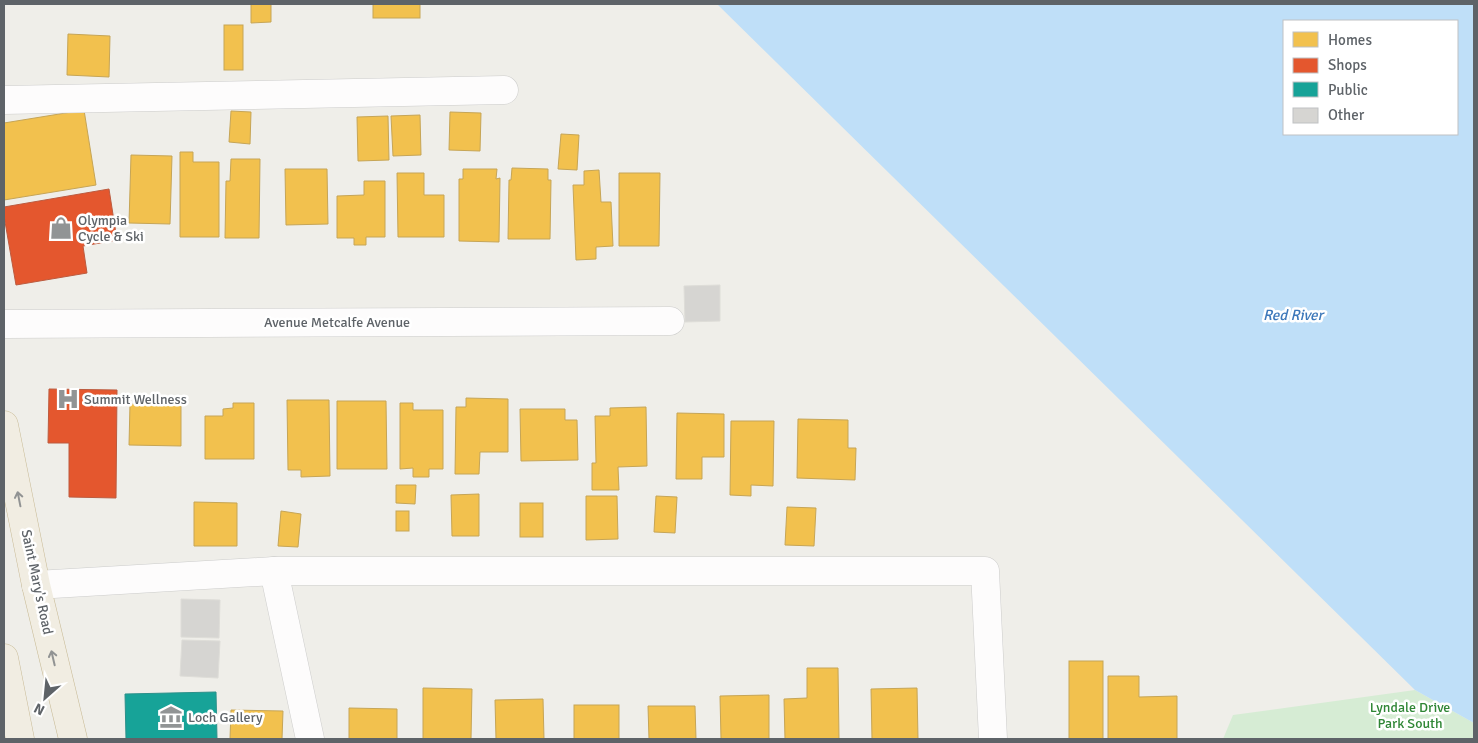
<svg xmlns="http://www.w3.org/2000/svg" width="1478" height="743" font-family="Signika,sans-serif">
<rect width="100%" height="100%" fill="#efeee9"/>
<polygon fill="#d6ecd4" points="1415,690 1474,723 1474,739 1223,739 1233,715"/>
<path fill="#bfdff8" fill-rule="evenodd" d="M717,4H1474V723L1415,690ZM1284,21H1457V134H1284Z"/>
<g fill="#f2c14e" stroke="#c6a556">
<polygon points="251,4 271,4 271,22 251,23"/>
<rect x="373" y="4" width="47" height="14"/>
<rect x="224" y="25" width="19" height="45"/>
<polygon points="68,34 110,36 109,77 67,75"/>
<polygon points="84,110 96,185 4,200 4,123"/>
<polygon points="231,111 251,112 250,144 229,142"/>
<polygon points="450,112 481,113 480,151 449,150"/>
<polygon points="420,115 421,155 393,156 391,116"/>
<polygon points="388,116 389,160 358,161 357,117"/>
<polygon points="561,134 579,135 577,170 558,169"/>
<polygon points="180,152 193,152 193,162 219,162 219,237 180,237"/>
<polygon points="131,155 172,156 170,224 129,223"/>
<polygon points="231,159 260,159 259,238 225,238 226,181 230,181"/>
<polygon points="512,168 548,169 548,180 551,180 550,239 508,239 509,180 511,180"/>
<polygon points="285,169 327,169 328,224 286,225"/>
<polygon points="463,169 497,169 496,179 500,178 499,242 459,241 459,179 463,179"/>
<polygon points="599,170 601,202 611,202 613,246 596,247 596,259 576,260 573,185 584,185 584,171"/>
<polygon points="397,173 424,173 424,195 444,195 444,237 398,237"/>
<polygon points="619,173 660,173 659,246 619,246"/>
<polygon points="364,181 385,181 385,237 366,237 366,245 354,245 354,238 337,238 337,196 364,195"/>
<polygon points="466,398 508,399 508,452 480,452 479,474 455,474 456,407 466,407"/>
<polygon points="287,400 329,400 330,476 301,477 301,470 288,470"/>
<polygon points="337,401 386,401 387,469 337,469"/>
<polygon points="233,403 254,403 254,459 205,459 205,416 223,416 223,409 233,408"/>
<polygon points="400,403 413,403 413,410 443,410 443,469 429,469 429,477 413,477 413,468 400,469"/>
<polygon points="130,404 181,404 181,446 129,445"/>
<polygon points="646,407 647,466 618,467 619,490 592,490 592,463 596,463 595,416 610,416 610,408"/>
<polygon points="520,409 565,409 565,420 577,420 578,460 521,461"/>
<polygon points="677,413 724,414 724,457 702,457 702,479 676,479"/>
<polygon points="798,419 848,420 848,448 856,448 855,480 797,478"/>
<polygon points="731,421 774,421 773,486 751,485 751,496 730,495"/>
<polygon points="396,485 416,485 415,504 396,503"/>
<polygon points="479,494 479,536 452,536 451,495"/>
<polygon points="586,496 617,496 618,539 586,540"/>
<polygon points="656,496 677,497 675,533 654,532"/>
<polygon points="194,502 237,503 237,546 194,546"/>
<rect x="520" y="503" width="23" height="34"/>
<polygon points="787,507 816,508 814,546 785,545"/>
<polygon points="281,511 301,514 298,547 278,546"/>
<rect x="396" y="511" width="13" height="20"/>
<rect x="1069" y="661" width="34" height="78"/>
<polygon points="807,668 838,668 839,739 785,739 784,699 807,698"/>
<polygon points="1108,676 1139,676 1139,697 1177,696 1177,739 1108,739"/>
<polygon points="423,688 472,689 471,739 423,739"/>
<polygon points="917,688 918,739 872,739 871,689"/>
<polygon points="769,695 769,739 721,739 720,696"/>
<polygon points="543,699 544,739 496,739 495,700"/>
<rect x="574" y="705" width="45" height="34"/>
<polygon points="648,706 695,706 696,739 649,739"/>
<polygon points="349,708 397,709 397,739 349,739"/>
<polygon points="231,710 283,711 282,739 230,739"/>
</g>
<g fill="#e4572e" stroke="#bc5b3f">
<polygon points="109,189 117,240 83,246 87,273 16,285 4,216 4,207"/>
<polygon points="49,389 117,390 116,498 69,497 69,443 48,443"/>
</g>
<polygon fill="#17a398" stroke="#2c908a" points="216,692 217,739 126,739 125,694"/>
<g fill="#d6d5d2" stroke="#deddd8">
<polygon points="720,285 720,321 685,322 684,286"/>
<polygon points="181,599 220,600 219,638 181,637"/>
<polygon points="182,640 220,641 218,678 180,676"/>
</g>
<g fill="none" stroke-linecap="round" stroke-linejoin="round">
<defs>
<g id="minor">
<polyline points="4,100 504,90"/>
<polyline points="4,324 670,321"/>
<polyline points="274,571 310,739"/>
<polyline points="36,585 274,571 985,571 993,739"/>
</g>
<g id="highway">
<polyline points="4,425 36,585 73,739"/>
<polyline points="4,658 20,739"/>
</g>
</defs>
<use href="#minor" stroke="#cccccb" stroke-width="29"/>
<use href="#highway" stroke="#c8ba95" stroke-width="29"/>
<use href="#minor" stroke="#fdfcfc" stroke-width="28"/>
<use href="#highway" stroke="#f1ede2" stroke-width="28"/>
</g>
<defs><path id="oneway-shaft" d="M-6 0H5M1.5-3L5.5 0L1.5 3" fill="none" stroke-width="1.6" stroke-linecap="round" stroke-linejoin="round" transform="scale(1.25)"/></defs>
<g stroke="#919393">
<use href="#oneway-shaft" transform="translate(19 499) rotate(-101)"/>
<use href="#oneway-shaft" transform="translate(53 658) rotate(-103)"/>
</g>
<defs>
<symbol id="shop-bare" viewBox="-9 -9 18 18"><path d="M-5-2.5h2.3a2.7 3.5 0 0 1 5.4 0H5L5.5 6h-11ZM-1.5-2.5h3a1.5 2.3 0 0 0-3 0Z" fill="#919495" stroke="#fff" stroke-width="2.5" paint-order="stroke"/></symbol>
<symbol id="hospital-bare" viewBox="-9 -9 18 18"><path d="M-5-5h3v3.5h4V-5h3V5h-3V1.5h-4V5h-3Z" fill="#919495" stroke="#fff" stroke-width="2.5" paint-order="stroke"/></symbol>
<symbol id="museum-bare" viewBox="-9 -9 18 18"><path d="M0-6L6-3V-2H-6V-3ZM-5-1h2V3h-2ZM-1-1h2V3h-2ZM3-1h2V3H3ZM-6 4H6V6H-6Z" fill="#919495" stroke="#fff" stroke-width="2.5" paint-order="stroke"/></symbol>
</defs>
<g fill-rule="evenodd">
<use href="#shop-bare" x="45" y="212" width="32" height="32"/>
<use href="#hospital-bare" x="52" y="383" width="32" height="32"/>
<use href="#museum-bare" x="155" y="701" width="32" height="32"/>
</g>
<g text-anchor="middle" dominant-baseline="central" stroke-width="5" stroke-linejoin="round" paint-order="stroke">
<g font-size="14" fill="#5e6368" stroke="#fff" text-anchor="start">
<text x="78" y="220">Olympia<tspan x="78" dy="16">Cycle &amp; Ski</tspan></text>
<text x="84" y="399">Summit Wellness</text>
<text x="188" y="717">Loch Gallery</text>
</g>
<g font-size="14" fill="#5e6368" stroke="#fff">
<text x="337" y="322">Avenue Metcalfe Avenue</text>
<text transform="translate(37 582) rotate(78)">Saint Mary's Road</text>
</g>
<g font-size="14" fill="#2f8635" stroke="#fff">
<text x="1410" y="707">Lyndale Drive<tspan x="1410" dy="16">Park South</tspan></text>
</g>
<g font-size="15" font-style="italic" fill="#3d78ba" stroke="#fff">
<text x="1293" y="315">Red River</text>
</g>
</g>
<rect width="1478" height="743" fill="none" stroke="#5e6368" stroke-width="10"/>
<rect x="1283" y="20" width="175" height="115" fill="#ffffff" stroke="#bfc1c3"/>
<rect x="1293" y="32" width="25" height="15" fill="#f2c14e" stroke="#bfc1c3"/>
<text x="1328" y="45" font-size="15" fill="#5e6368">Homes</text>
<rect x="1293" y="58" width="25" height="15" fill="#e4572e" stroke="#bfc1c3"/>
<text x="1328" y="70" font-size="15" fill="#5e6368">Shops</text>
<rect x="1293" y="82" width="25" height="15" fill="#17a398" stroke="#bfc1c3"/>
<text x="1328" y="95" font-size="15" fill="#5e6368">Public</text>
<rect x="1293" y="108" width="25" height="15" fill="#d6d5d2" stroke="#bfc1c3"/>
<text x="1328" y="120" font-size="15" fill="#5e6368">Other</text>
<g transform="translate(45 698) rotate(207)" stroke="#ffffff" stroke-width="4" paint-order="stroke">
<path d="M0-4L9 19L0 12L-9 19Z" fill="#5e6368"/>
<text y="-8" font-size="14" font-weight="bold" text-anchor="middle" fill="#5e6368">N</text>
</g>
</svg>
